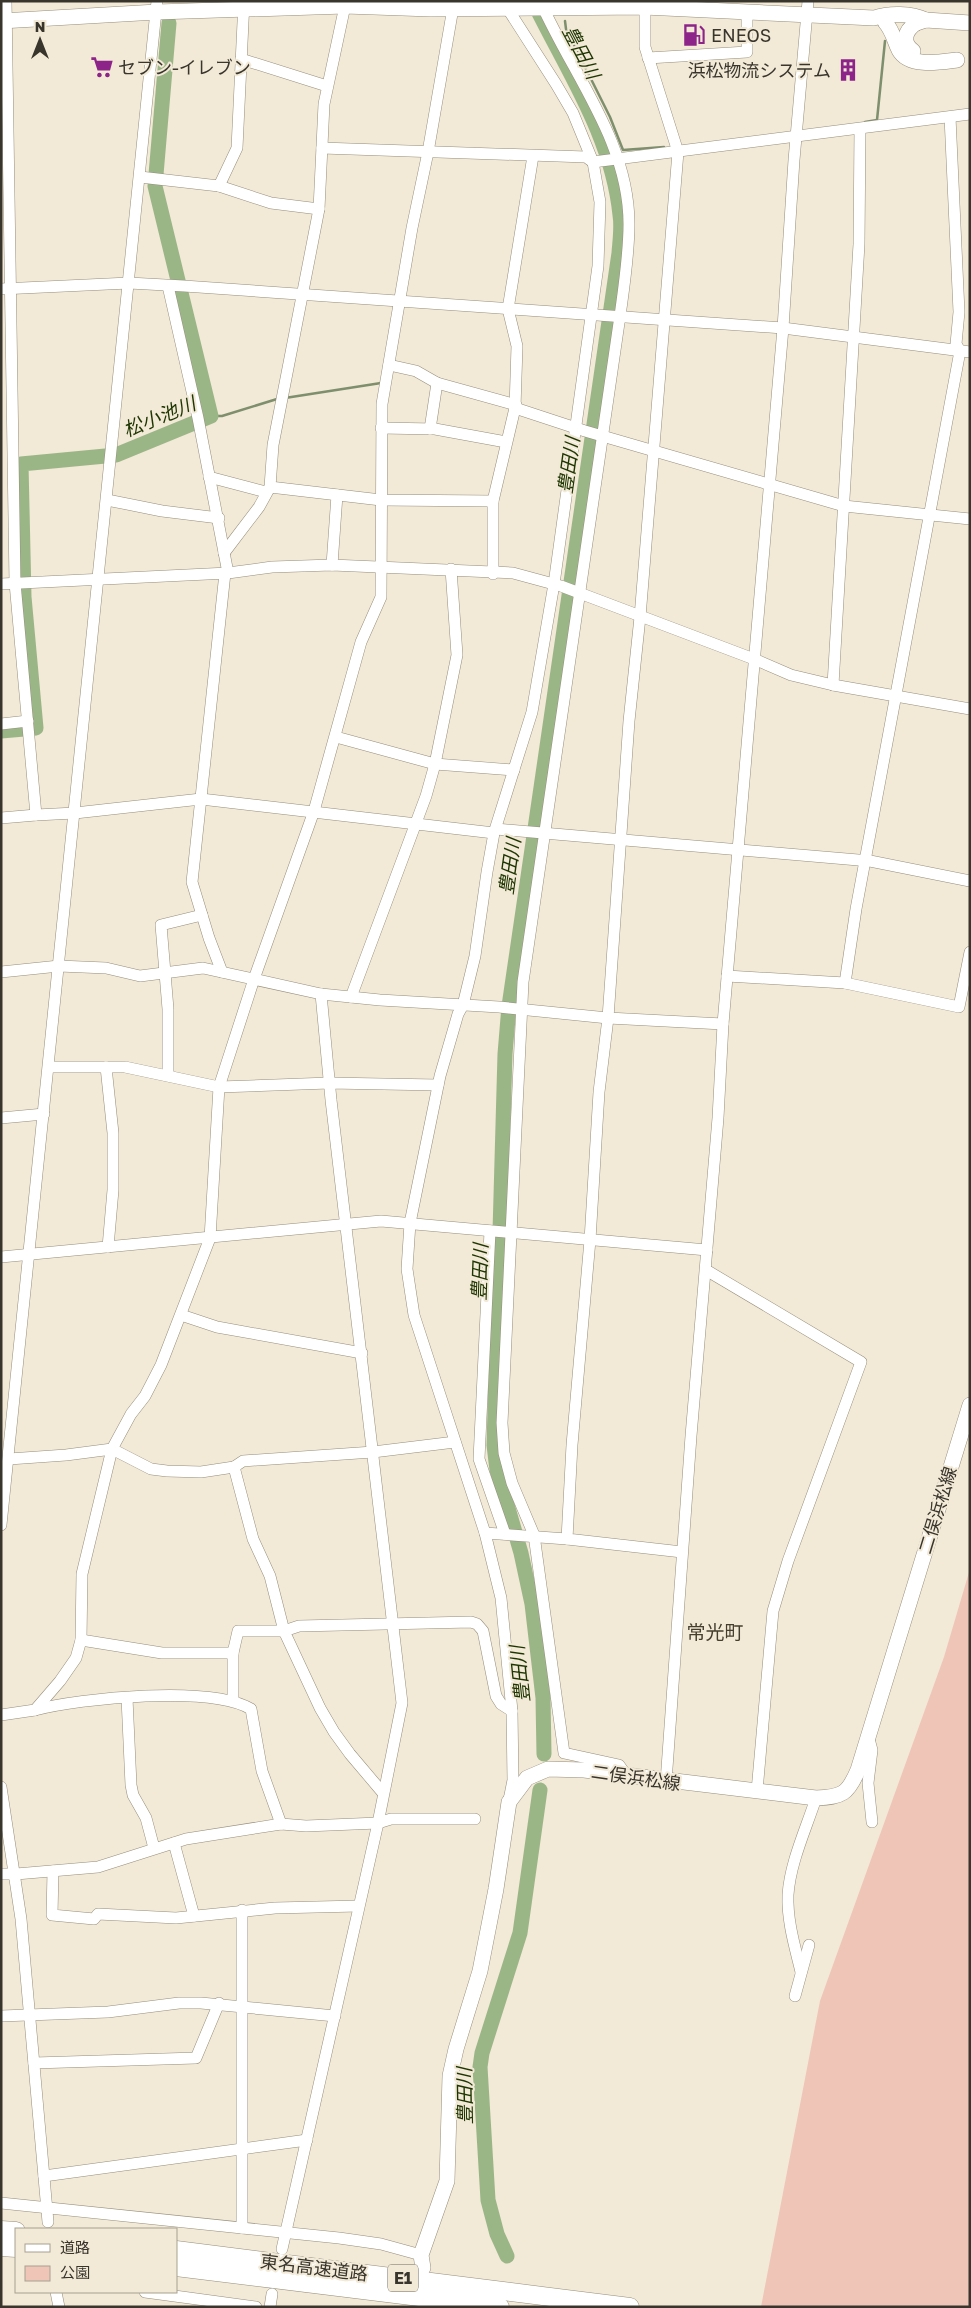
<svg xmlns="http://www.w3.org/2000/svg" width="971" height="2308" font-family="'Golos Text','Noto Sans JP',sans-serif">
<rect width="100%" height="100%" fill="#f2e9d6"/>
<polygon fill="#eec5b7" points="970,1569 970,2307 761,2307 820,2001 944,1657"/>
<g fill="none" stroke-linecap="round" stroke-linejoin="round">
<g stroke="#7d8f6c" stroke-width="2.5">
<polyline points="565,21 566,29 610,117 623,150 664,147"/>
<polyline points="865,122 877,120 885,41"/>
<polyline points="285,398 381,383"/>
<polyline points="211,416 222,416 277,399"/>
</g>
<g stroke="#9ab687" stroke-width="15">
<path d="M533,1C567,71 612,136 620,215C622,227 620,240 619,253L531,856L509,1006L505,1054L494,1445L497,1470L521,1553L532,1604L543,1698L544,1754"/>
<polyline points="1,731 36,728 24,597 21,464 116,455 211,416 155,186 169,23"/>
<polyline points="507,2256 497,2234 488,2200 480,2067 482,2053 520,1933 540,1790"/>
</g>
<defs>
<g id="minor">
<polyline points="6,1 15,583 36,815 75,813 201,799 494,833"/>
<polyline points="645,1 645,47 678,152 640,617 629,721 608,1018 599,1092 590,1240 572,1445 567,1539 682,1552"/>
<polyline points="504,3 556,84 573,113 593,162 600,202 598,266 554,584 532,712 494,833 487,872 475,956 463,1005 458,1014 440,1076 410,1223 407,1269 414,1315 485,1533 501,1598 512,1711 513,1780 509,1800"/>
<path d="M541,3C573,75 629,142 629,224C629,255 624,286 620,316L523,982L502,1423L504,1453L512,1483L534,1535L564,1753L619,1765L626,1775"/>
<polyline points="648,58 747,52 747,12"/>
<polyline points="241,59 327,86"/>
<polyline points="322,148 586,157 593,162 970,114"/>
<polyline points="140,177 219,186 271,203 319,209"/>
<polyline points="219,186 237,148 244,1"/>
<polyline points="168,286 198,418 228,573"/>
<polyline points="1,289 129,283 184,286 783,328 970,352"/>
<polyline points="389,365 416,371 437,383 516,405"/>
<polyline points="515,408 585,431 844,506 970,519"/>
<polyline points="381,428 435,429 506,442"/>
<polyline points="430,429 437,383"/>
<polyline points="209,477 266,492"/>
<polyline points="270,487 381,500 493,501"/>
<polyline points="107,500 162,511 219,518"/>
<polyline points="224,553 259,507 270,487 273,445 319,209 324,104 346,1"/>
<polyline points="332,565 337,495"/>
<polyline points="493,574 493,501 515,408 517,346 508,309 533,156"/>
<polyline points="1,584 228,573 272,567 332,565 513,573 561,586 754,659 791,675 833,685 970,709"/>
<polyline points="833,685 859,244 860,129"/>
<polyline points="1,724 28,721"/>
<polyline points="336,737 435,764 514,770"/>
<polyline points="1,818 36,815"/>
<polyline points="496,829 870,861 970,881"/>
<polyline points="1,972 59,966 106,968 140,976 203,968 321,994 380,1000 499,1007 608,1018 723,1024"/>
<polyline points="222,972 209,938 192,882 225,573"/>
<polyline points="727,976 845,983 959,1007 970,952"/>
<polyline points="845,983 856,909 960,351 956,344 959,312 950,117"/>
<polyline points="351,997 426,796 435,764 457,655 451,569"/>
<polyline points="49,1067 125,1067 219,1087 329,1083 438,1085"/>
<polyline points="106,1067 113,1133 113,1190 108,1247"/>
<polyline points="168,1075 168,1009 161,925 202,915"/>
<polyline points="1,1118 44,1114"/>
<polyline points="490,1231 479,1459 505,1534"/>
<polyline points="1,1257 381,1221 707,1250"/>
<polyline points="706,1270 861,1362 788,1561 773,1611 757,1791"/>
<polyline points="181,1315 217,1327 362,1353"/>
<polyline points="9,1459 66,1455 112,1449 151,1469 167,1471 201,1472 234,1467 253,1539 270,1576 284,1631 238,1631 233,1653 233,1701"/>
<polyline points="234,1467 243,1461 373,1452 455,1442"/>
<polyline points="1,1525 157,1"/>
<polyline points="485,1533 567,1539"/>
<polyline points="81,1640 162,1653 233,1653"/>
<polyline points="127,1698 131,1785 133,1795 146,1818 154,1848"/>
<path d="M35,1710C81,1698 211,1685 251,1709L262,1771L281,1824"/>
<polyline points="1,1715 35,1710 60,1681 76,1658 81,1640 82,1574 112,1449 131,1414 145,1396 161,1365 210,1238 219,1087 254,979 314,811 361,642 381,597 382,404 412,228 428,152 453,8"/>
<polyline points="869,1739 872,1750 868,1783 872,1822"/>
<polyline points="666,1782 691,1436 718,1118 723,1024 783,328 794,160 808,1"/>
<polyline points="1,1787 21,1919 48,2222"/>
<polyline points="383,1793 350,1754 334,1732 320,1708 284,1631 299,1626 471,1622 477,1624 483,1631 496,1696 501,1704 512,1711"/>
<polyline points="174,1843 194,1916"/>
<polyline points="53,1871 52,1915 94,1919 98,1914 176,1918 275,1908 358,1906"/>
<polyline points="1,1874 16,1874 98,1867 186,1839 281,1824 306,1826 378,1823 391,1819 475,1819"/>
<polyline points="242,1910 242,2228"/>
<path d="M801,1972C795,1947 787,1921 788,1895C790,1863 806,1829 816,1798"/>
<polyline points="795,1996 809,1945"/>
<polyline points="1,2016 108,2012 179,2003 201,2003 335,2016"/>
<polyline points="34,2063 196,2058 219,2003"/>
<polyline points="44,2176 307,2140"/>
<polyline points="1,2203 339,2238 381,2244 421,2255"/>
<polyline points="282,2249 378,1823 402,1703 331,1100 321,994"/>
<polyline points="56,2292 59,2307"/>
<polyline points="145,2292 256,2307"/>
<polyline points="270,2307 272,2294"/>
</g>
<g id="major">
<path d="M1,21L157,12L345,6L431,9L644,7L874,18C889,13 911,13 926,20"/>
<path d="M885,22C893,31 894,40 899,50C909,68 941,62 957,60"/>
<polyline points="917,23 926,20 970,23"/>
<path d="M913,51C901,42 905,31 916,23"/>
<path d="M423,2268L421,2255L447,2181L450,2076L456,2049L480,1971L496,1889L509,1802L527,1778L548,1769L584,1770L816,1798C842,1797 848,1794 858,1770L970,1405"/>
</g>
<g id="highway">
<polyline points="1,2230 16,2231"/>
<polyline points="1,2247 16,2248"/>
<polyline points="176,2250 630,2307"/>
<polyline points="176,2267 500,2307"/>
</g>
</defs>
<use href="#minor" stroke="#968e7c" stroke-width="12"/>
<use href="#major" stroke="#968e7c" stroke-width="16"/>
<use href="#highway" stroke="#968e7c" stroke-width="19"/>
<use href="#minor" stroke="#fff" stroke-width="11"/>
<use href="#major" stroke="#fff" stroke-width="15"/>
<use href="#highway" stroke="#fff" stroke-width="18"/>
</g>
<defs>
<symbol id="fuel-bare" viewBox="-9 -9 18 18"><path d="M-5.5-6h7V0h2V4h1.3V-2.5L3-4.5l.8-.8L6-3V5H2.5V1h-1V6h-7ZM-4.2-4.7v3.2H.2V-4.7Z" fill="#8d2489" stroke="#f2e9d6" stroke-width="2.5" paint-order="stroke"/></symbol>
<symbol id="supermarket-bare" viewBox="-9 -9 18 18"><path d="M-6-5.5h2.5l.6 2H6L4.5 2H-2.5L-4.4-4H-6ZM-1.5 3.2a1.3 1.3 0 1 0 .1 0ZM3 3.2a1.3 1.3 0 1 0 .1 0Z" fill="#8d2489" stroke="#f2e9d6" stroke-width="2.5" paint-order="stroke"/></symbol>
<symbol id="building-bare" viewBox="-9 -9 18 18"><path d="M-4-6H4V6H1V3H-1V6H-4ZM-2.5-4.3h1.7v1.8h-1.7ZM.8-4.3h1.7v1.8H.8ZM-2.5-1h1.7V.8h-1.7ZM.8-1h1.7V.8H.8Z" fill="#8d2489" stroke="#f2e9d6" stroke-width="2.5" paint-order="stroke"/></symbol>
</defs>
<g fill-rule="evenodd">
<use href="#fuel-bare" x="678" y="19" width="32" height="32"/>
<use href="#supermarket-bare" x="86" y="51" width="32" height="32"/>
<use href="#building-bare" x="832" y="54" width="32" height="32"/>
</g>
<g text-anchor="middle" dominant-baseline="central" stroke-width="4" stroke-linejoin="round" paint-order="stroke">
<rect fill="#f2e9d6" stroke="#706b60" stroke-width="1" x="388" y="2264.5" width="30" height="27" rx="4"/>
<g font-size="16" font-weight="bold" fill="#38352d">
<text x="403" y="2278">E1</text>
</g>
<g font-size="18" fill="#38352d" stroke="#f2e9d6" text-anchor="start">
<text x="711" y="35">ENEOS</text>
<text x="118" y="67">セブン-イレブン</text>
<text x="831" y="70" text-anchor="end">浜松物流システム</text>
</g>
<g font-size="18" fill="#38352d" stroke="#f2e9d6">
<text transform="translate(937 1510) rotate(-73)">二俣浜松線</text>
<text transform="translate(636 1777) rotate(8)">二俣浜松線</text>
<text transform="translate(314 2267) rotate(7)">東名高速道路</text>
</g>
<g font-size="19" font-style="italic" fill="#1c3501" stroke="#f2e9d6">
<text transform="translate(582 52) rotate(62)">豊田川</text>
<text transform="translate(159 416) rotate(-22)">松小池川</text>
<text transform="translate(568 465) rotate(-82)">豊田川</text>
<text transform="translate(509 866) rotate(-82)">豊田川</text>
<text transform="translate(479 1272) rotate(-88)">豊田川</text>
<text transform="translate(519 1674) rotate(-96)">豊田川</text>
<text transform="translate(464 2096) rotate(-91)">豊田川</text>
</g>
<g font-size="19" fill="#453e2e" stroke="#f2e9d6">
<text x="715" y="1631">常光町</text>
</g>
</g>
<rect width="971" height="2308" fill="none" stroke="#38352d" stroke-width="5"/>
<rect x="15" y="2228" width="162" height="65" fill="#f2e9d6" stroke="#a8a192"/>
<rect x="25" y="2244" width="25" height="8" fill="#ffffff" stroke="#a8a192"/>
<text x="60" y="2253" font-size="15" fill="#38352d">道路</text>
<rect x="25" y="2266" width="25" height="15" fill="#eec5b7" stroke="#a8a192"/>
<text x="60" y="2278" font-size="15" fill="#38352d">公園</text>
<g transform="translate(40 40)" stroke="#f2e9d6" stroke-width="4" paint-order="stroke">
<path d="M0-4L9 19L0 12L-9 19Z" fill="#38352d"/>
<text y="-8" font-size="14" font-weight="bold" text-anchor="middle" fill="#38352d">N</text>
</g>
</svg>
